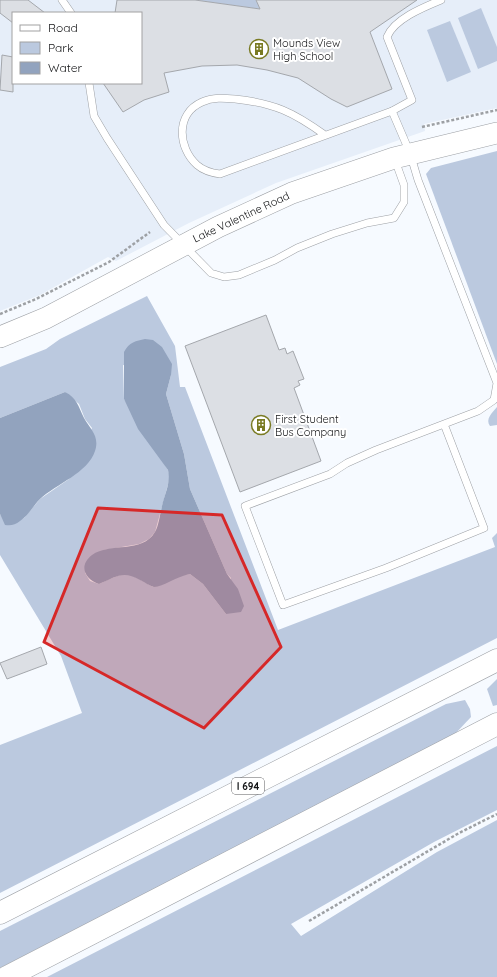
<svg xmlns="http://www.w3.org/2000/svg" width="497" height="977" font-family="Quicksand,sans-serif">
<rect width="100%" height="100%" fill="#f6faff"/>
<path fill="#e6eef9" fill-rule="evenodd" d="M0,0H497V108L424,124L425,131L276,183L189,223L116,261L108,257L40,295L0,311ZM13,13H141V83H13Z"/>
<g fill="#bbc9df" fill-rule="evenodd">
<polygon points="195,0 256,0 260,9"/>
<polygon points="481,8 497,47 497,61 478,69 458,18"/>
<polygon points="450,21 471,72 447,82 427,30"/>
<polygon points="497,151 497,364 426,174 431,168"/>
<path d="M147,296L175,346L180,387H185L278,630L495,547L492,538L497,533V638L0,893V745L82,713L61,656L0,555V514L6,525L24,518L40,499L69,479L92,428L85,419L79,404L65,392L0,418V367L46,349L60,339ZM123,365L171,375L166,394L184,454L190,489L227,574L231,578L226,614L203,584L190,574L179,576L153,587C125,571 128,571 99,584L90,581L85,573L104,550L139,544L149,539L155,532L170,477L168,470L124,399Z"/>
<path d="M497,407V425L490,426C485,419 492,413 497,407Z"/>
<polygon points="497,679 497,705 493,706 487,689"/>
<polygon points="465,700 470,709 471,717 454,735 0,968 0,931 446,704"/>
<polygon points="497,746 497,810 434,842 291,924 301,936 437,852 497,820 497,977 47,977"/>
</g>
<g fill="#92a3be">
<path d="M145,339L153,340L162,347L172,364L171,375L166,394L184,454L190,489L227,574L238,589L244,606L241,612L226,614L203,584L190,574C177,576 163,587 154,587C150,586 144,582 140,580C123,570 116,577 99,584C85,579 78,566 92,555C110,542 142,554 155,532C159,525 160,514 162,506C165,493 171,482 168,470L138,429L124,399V352C129,342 136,341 145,339Z"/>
<path d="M65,392C77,398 78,406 84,418C90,429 100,436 95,451C88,473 56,484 40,499C33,506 28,516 20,521C15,525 11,526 5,525L0,514V418Z"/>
</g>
<g fill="#dcdfe4" stroke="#a4a7ac">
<polygon points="0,0 28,0 45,13 13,13 13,23 0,13"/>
<polygon points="117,0 195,0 260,9 256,0 417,0 370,32 392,89 347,107 331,99 298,78 267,70 237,65 202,66 164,73 169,92 144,100 123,112 103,83 141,83 141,13 115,13"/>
<polygon points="2,55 13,57 13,92 0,90"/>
<polygon points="266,315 279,350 285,348 287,354 293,351 304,379 298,381 300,385 294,388 321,461 240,492 185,346"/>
<polygon points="41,647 47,664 7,679 0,663"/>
</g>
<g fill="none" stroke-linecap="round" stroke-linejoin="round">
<defs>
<g id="lane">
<polyline points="62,0 71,13"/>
<polyline points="89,83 94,116 107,138 164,225 211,273 224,277 239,275 275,260 297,248 332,234 367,223 394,218 404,202 404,185 395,160"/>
<path d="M392,111L412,100L387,37C394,19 424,7 441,0"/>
<path d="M325,135C293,112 274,103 235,99C224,98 213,97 202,102C175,114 178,148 197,165C204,171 212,173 220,174L392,111L410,153L418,180L497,383L494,400L478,411L376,450L347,463L330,474L245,506L283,605L386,568L484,528L444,424"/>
</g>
<polyline id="secondary" points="0,337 46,318 218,227 292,193 394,158 497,133"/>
<g id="highway">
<polyline points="0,913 497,660"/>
<polyline points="7,977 497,724"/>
</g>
</defs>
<use href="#lane" stroke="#9da0a5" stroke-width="8"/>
<use href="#secondary" stroke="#9da0a5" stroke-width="22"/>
<use href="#highway" stroke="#9da0a5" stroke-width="23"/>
<g stroke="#9da0a4" stroke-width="2.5" stroke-dasharray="3 2" stroke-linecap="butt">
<polyline points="422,127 497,110"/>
<polyline points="0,314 36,299 109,262 150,232"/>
<polyline points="309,921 459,833 497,814"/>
</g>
<use href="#lane" stroke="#fff" stroke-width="7"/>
<use href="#secondary" stroke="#fff" stroke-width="21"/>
<use href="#highway" stroke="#fff" stroke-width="22"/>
</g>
<path fill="#d62828" fill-opacity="0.2" stroke="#d62828" stroke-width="3" stroke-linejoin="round" d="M98,508L222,515L281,647L204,728L44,642Z"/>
<defs>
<symbol id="building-ring" viewBox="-11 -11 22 22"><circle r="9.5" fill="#fff" stroke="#7a7b23" stroke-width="1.5"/><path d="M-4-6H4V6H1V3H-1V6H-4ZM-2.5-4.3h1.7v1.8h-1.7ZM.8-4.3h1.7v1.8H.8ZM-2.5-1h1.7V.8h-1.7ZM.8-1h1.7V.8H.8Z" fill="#7a7b23"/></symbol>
</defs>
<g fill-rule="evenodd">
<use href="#building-ring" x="248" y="38" width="22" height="22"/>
<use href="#building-ring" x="250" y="414" width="22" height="22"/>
</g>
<g text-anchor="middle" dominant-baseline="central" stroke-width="4" stroke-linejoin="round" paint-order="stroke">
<rect fill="#fff" stroke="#5a5b5d" stroke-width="1" x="232" y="778" width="32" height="16" rx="3"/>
<g font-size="10" font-weight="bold" fill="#141517">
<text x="248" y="786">I 694</text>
</g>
<g font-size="11" fill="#141517" stroke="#fff" text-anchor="start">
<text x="273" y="43">Mounds View<tspan x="273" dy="13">High School</tspan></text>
<text x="275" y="419">First Student<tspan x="275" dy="13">Bus Company</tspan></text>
</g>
<g font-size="11" fill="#141517" stroke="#fff">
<text transform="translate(241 217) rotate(-25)">Lake Valentine Road</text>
</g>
</g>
<rect x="12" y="12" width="130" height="72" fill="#ffffff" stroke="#a1a1a2"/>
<rect x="20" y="25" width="20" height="6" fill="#ffffff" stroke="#a1a1a2"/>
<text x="48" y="32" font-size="12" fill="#141517">Road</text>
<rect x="20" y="42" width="20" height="12" fill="#bbc9df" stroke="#a1a1a2"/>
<text x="48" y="52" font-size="12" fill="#141517">Park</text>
<rect x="20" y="62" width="20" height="12" fill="#92a3be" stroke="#a1a1a2"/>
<text x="48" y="72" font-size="12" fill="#141517">Water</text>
</svg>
